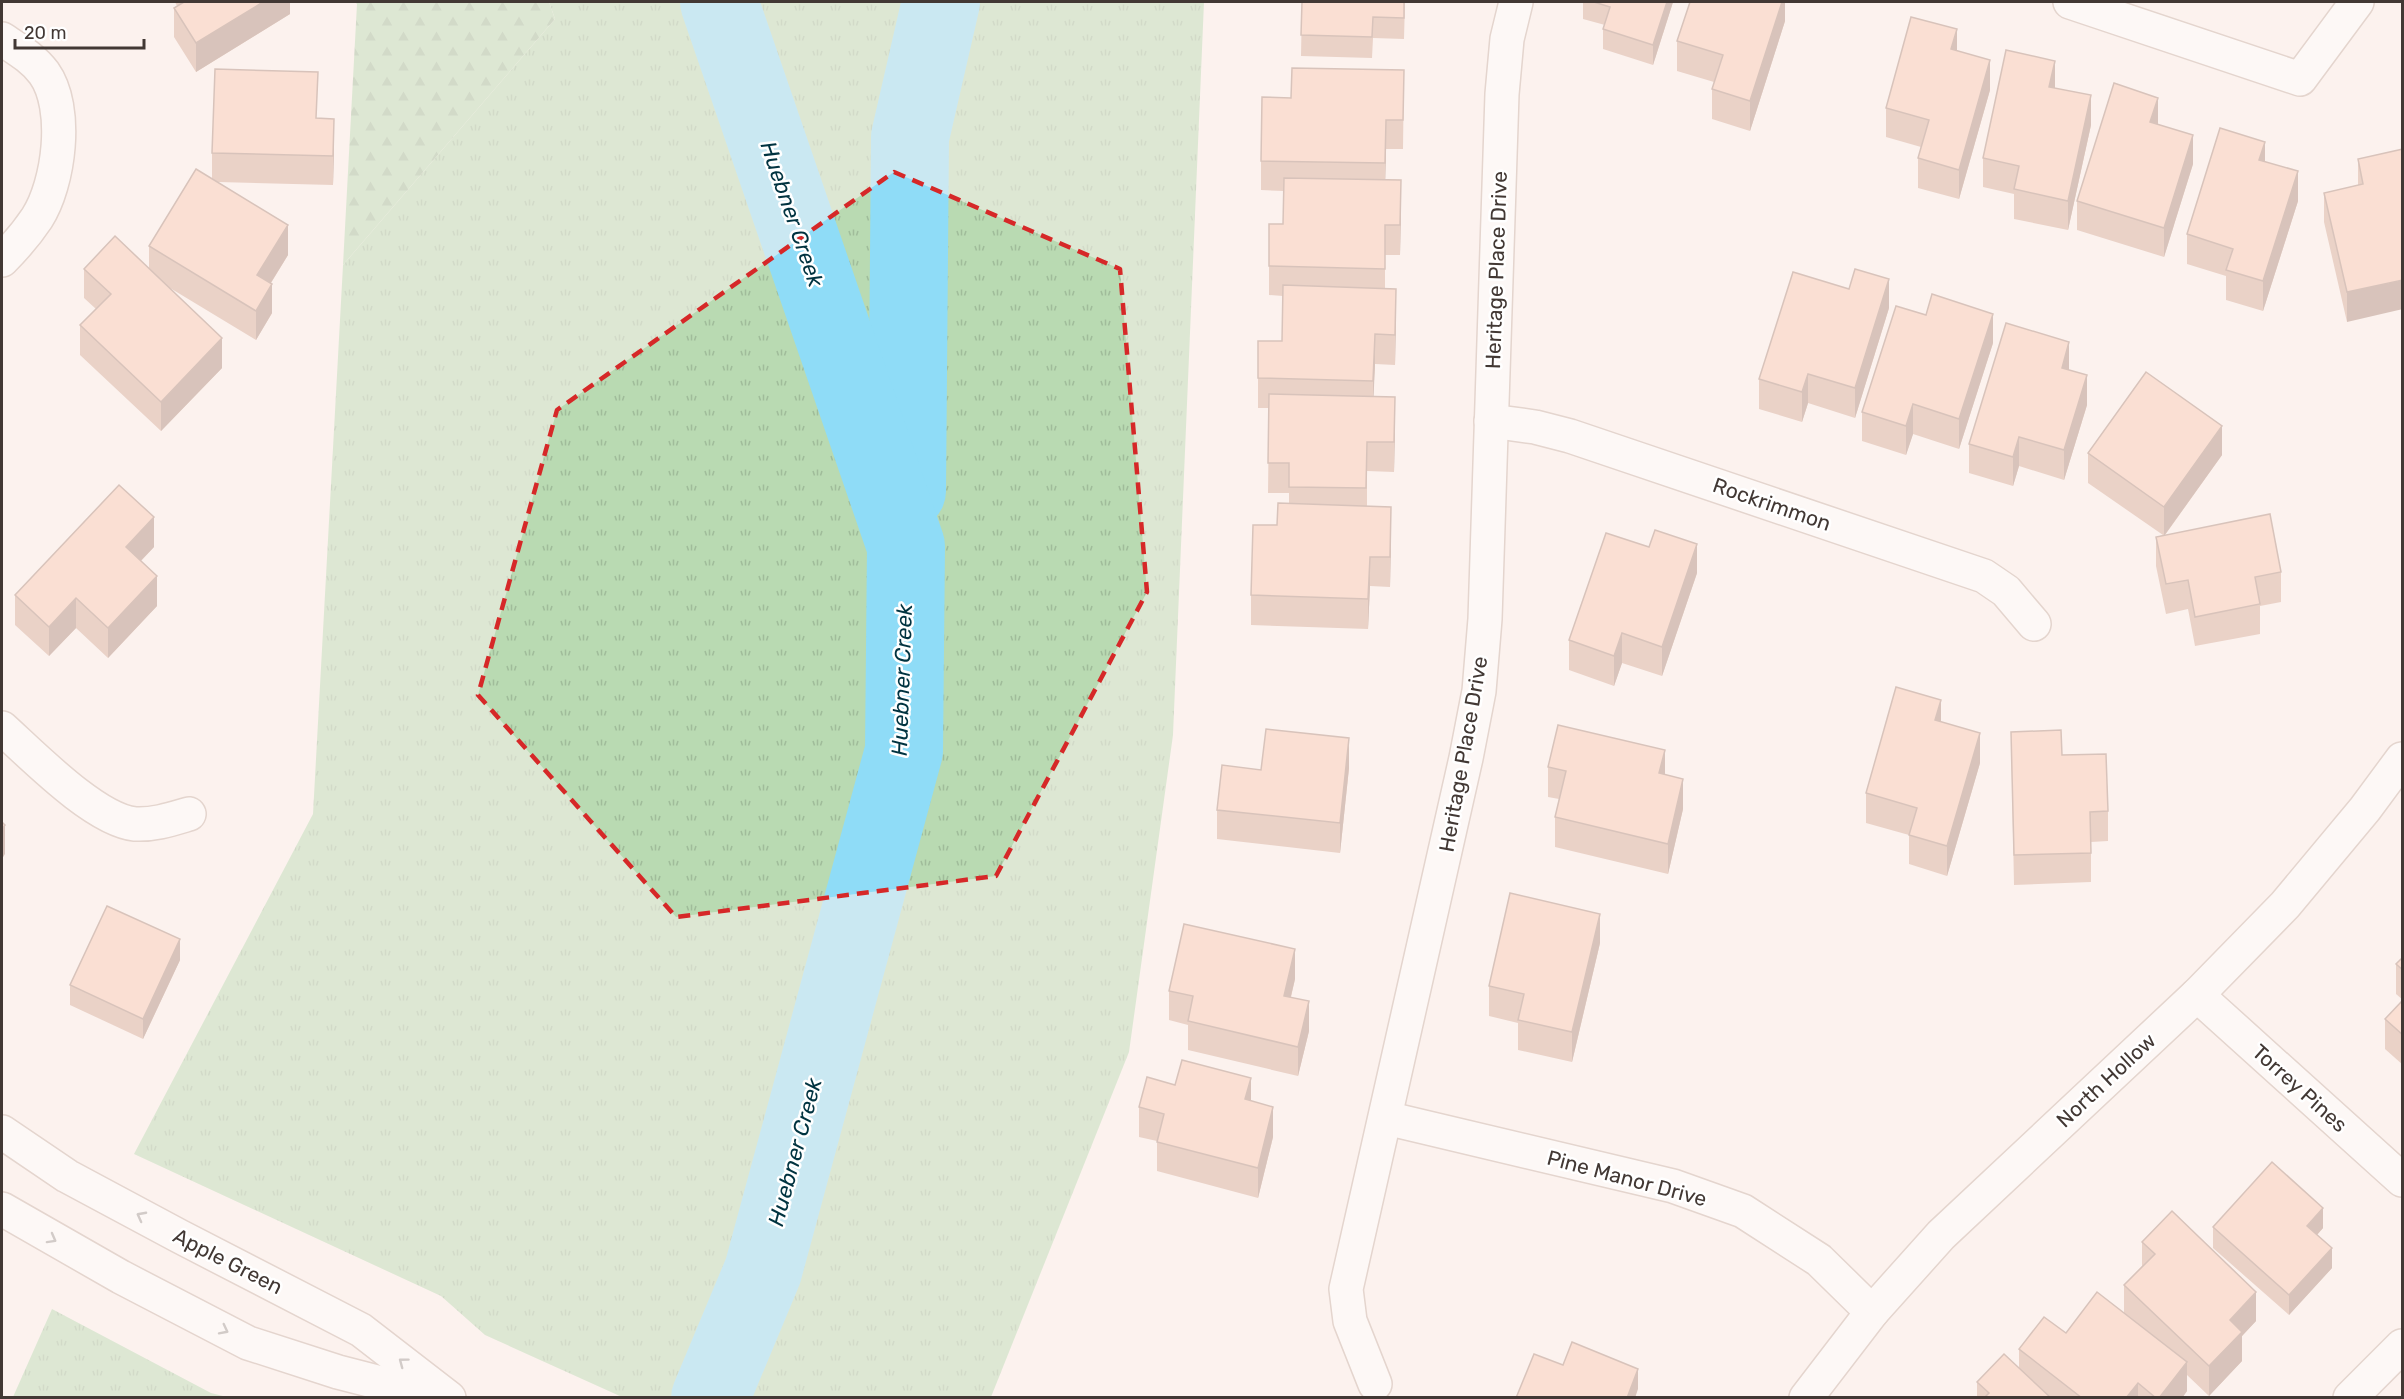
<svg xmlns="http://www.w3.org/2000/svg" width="2404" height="1399" font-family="Rubik,sans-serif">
<defs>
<pattern id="grass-tufts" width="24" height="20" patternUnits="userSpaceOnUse" patternTransform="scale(1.5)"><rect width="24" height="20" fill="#b9dab2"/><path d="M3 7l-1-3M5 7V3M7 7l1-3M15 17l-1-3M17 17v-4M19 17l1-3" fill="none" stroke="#a0bc9a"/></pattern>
<pattern id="forest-firs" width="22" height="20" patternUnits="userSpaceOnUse" patternTransform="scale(1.5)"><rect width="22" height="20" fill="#b9dab2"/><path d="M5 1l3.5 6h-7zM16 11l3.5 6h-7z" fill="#a0bc9a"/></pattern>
</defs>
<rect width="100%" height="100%" fill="#fcf2ee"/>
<g fill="url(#grass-tufts)">
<polygon points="549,2 1204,2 1173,735 1129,1052 991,1397 622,1397 485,1335 441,1296 134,1154 313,814 343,265 555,19"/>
<polygon points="52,1309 211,1393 227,1397 13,1397"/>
</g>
<polygon fill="url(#forest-firs)" points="355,2 549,2 555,19 343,265 357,4"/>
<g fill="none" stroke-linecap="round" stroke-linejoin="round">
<g stroke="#8fdcf7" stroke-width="78">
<polyline points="907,491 910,137 941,2"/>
<polyline points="710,1398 763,1271 904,751 906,546 719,2"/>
</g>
<defs>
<g id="minor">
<polyline points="2070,2 2300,79 2357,2"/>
<path d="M2,39C17,49 33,58 44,73C69,108 59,184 37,218C27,233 14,248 2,260"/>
<polyline points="1491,421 1535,427 1570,436 1984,576 2006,591 2034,624"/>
<path d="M2,728C32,755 95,820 135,824C154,825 172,819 189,814"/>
<polyline points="2197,995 2402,1180"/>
<polyline points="1386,1118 1673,1186 1743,1211 1819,1260 1872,1312"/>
<polyline points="2,1132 67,1176 179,1236 361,1330 449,1398"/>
<polyline points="2,1209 121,1277 248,1343 338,1372 439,1398"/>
<polyline points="1375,1384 1350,1321 1346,1289 1466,758 1479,691 1485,619 1502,94 1507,39 1516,2"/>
<polyline points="1806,1398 1872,1312 1941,1235 2197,995 2285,905 2365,809 2402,759"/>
<polyline points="2350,1398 2402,1346"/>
</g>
</defs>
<use href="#minor" stroke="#c8b1a6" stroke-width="36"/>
<use href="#minor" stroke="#fff" stroke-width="33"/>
</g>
<g fill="#d5ab98">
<polygon points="175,2 290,2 290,14 196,72 174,37 174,8 177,6"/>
<polygon points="1302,2 1405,2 1404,39 1373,38 1372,58 1301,56"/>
<polygon points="1583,2 1673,2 1653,65 1603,49 1603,29 1605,25 1583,19"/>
<polygon points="1785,2 1785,21 1750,131 1712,119 1712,89 1714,82 1677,71 1677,41"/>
<polygon points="1957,51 1990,90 1959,199 1918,188 1918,158 1921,147 1886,137 1886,108"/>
<polygon points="1404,70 1403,149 1386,149 1385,180 1401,209 1400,255 1385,255 1385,288 1396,318 1395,365 1375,364 1373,397 1395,427 1394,472 1367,471 1367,506 1391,537 1390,587 1370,586 1368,629 1251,625 1251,595 1277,525 1289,503 1289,493 1268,493 1269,408 1258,408 1258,378 1282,341 1283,296 1269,295 1269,266 1283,224 1284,191 1261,190 1261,161 1291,98"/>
<polygon points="2055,88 2091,125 2068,230 2014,219 2014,194 1983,187 1983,158"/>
<polygon points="317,118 334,149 333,185 218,182 288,255 271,283 272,313 256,340 170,288 222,368 161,431 80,355 80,325 96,309 84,298 84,269 149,269 149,246 212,179 212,153"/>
<polygon points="2158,124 2193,164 2164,257 2077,230 2077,201"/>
<polygon points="2403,149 2347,322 2324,222 2324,193 2358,185 2358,159"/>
<polygon points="2265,161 2298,201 2263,311 2226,300 2226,276 2187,264 2187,234"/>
<polygon points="1889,308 1855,418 1808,403 1802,422 1759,409 1759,379"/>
<polygon points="1993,343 1959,449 1913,434 1906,455 1862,441 1862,412"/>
<polygon points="2069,370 2087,405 2064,480 2019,466 2013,486 1969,473 1969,444"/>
<polygon points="2088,453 2222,455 2165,535 2281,572 2281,602 2260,606 2260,634 2195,646 2188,609 2166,614 2156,566 2156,537 2163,535 2088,483"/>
<polygon points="154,547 141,561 157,606 108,658 76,628 49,656 15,625 15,595"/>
<polygon points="1697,573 1662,676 1622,663 1614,686 1569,670 1569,640"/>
<polygon points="1941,722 1980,763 1947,876 1909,864 1909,835 1866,823 1866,793"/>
<polygon points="2011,732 2062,755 2108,811 2108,841 2091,842 2091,882 2014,885"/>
<polygon points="1548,767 1665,775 1683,809 1668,874 1555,847 1555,817 1559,799 1548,797"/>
<polygon points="1349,768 1340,853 1217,839 1217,810 1261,770"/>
<polygon points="1600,943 1572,1062 1518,1050 1518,1023 1489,1016 1489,986"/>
<polygon points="2403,957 2403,1000 2396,994 2396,964"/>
<polygon points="180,960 143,1039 70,1005 70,985"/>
<polygon points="1295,979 1291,997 1309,1031 1298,1076 1188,1050 1188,1025 1169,1020 1169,991"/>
<polygon points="2403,1000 2403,1065 2385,1049 2385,1019"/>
<polygon points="1175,1085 1251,1101 1273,1137 1258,1198 1157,1171 1157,1141 1139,1137 1139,1107"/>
<polygon points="2213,1227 2323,1228 2317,1235 2332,1268 2289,1315 2213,1248"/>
<polygon points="2142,1242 2256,1321 2242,1336 2242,1361 2209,1396 2187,1375 2187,1391 2182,1398 1977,1398 1977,1382 2019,1368 2019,1349 2124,1313 2124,1285 2142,1266"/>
</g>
<g fill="#ae8b7c">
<polygon points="263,2 290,2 290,14 196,72 196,43"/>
<polygon points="1667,2 1673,2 1653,65 1653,45"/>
<polygon points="1782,2 1785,2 1785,21 1750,131 1750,101"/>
<polygon points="1957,29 1957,59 1951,49"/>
<polygon points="1990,60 1990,90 1959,199 1959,170"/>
<polygon points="2055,61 2055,91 2049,87"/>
<polygon points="2091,95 2091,125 2068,230 2068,201"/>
<polygon points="2158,98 2158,127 2150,122"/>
<polygon points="334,119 334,149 333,185 333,156"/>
<polygon points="1386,120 1386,149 1385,192 1385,163"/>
<polygon points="2193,135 2193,164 2164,257 2164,228"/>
<polygon points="2265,142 2265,172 2259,160"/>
<polygon points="2298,171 2298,201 2263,311 2263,281"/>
<polygon points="1401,180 1401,209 1400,255 1400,225"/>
<polygon points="288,225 288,255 257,305 257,275"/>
<polygon points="1889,279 1889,308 1855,418 1855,388"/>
<polygon points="2403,280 2403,309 2347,322 2347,292"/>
<polygon points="272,284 272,313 256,340 256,311"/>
<polygon points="1396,289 1396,318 1395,365 1395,335"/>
<polygon points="1993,314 1993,343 1959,449 1959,419"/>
<polygon points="1375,334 1375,364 1373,410 1373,381"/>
<polygon points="222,338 222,368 161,431 161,402"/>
<polygon points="2069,342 2069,372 2062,368"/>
<polygon points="1808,374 1808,403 1802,422 1802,392"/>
<polygon points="2087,375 2087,405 2064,480 2064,450"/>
<polygon points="1395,397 1395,427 1394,472 1394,442"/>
<polygon points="1913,404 1913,434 1906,455 1906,426"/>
<polygon points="2222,426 2222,455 2164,536 2164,507"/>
<polygon points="2019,437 2019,466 2013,486 2013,457"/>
<polygon points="1391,507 1391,537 1390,587 1390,557"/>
<polygon points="154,517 154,547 126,576 126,547"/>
<polygon points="1697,544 1697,573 1662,676 1662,647"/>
<polygon points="1370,557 1370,586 1368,629 1368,599"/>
<polygon points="157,576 157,606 108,658 108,628"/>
<polygon points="76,598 76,628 49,656 49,627"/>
<polygon points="1622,633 1622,663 1614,686 1614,656"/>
<polygon points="1941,700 1941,729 1935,720"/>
<polygon points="1980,733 1980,763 1947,876 1947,846"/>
<polygon points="1349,738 1349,768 1340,853 1340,823"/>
<polygon points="1665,750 1665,779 1659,773"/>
<polygon points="1683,779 1683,809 1668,874 1668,844"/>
<polygon points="5,825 5,854 2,859 2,829"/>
<polygon points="1600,914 1600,943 1572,1062 1572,1032"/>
<polygon points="180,939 180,960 143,1039 143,1019"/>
<polygon points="1295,949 1295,979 1284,1025 1284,996"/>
<polygon points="1309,1001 1309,1031 1298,1076 1298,1047"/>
<polygon points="1251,1078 1251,1108 1245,1099"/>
<polygon points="1273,1107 1273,1137 1258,1198 1258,1168"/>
<polygon points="2323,1208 2323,1228 2307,1246 2307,1226"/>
<polygon points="2332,1248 2332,1268 2289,1315 2289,1295"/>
<polygon points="2256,1292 2256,1321 2242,1336 2242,1361 2209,1396 2209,1366 2230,1320"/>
<polygon points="2187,1362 2187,1391 2182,1398 2159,1398"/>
<polygon points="1638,1369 1638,1389 1635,1398 1627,1398"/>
<polygon points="2138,1383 2138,1398 2126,1398"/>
</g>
<g fill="#f8c7b1" stroke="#ae8b7c" stroke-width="1.5">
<polygon points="184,2 263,2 196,43 174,8"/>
<polygon points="1302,2 1404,2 1404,18 1373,17 1372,37 1301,35"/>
<polygon points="1594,2 1667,2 1653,45 1603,29 1610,7"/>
<polygon points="1690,2 1782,2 1750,101 1712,89 1723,55 1677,41"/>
<polygon points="1911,17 1957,29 1951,49 1990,60 1959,170 1918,158 1929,120 1886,108"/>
<polygon points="2006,50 2055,61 2049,87 2091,95 2068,201 2014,189 2019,166 1983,158"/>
<polygon points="1292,68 1404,70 1403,120 1386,120 1385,163 1261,161 1262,97 1291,98"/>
<polygon points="215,69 318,72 316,118 334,119 333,156 212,153"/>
<polygon points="2114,83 2158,98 2150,122 2193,135 2164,228 2077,201"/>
<polygon points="2220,128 2265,142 2259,160 2298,171 2263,281 2226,270 2233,249 2187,234"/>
<polygon points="2403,149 2403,280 2347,292 2324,193 2363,184 2358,159"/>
<polygon points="196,169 288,225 257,275 272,284 256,311 149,246"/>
<polygon points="1284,178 1401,180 1400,225 1385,225 1385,269 1269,266 1269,224 1283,224"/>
<polygon points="115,236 222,338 161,402 80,325 111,294 84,269"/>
<polygon points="1855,269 1889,279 1855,388 1808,374 1802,392 1759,379 1793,272 1849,289"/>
<polygon points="1283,285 1396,289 1395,335 1375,334 1373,381 1258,378 1258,341 1282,341"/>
<polygon points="1932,294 1993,314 1959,419 1913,404 1906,426 1862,412 1896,306 1926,315"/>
<polygon points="2006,323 2069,342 2062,368 2087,375 2064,450 2019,437 2013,457 1969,444"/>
<polygon points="2146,372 2222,426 2164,507 2088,453"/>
<polygon points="1269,394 1395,397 1394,442 1367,442 1366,488 1289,487 1289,463 1268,463"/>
<polygon points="119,485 154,517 126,547 157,576 108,628 76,598 49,627 15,595"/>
<polygon points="1278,503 1391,507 1390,557 1370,557 1368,599 1251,595 1253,525 1277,525"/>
<polygon points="2270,514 2281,572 2255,577 2260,604 2195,617 2188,580 2166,584 2156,537"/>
<polygon points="1655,530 1697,544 1662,647 1622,633 1614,656 1569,640 1606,533 1649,547"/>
<polygon points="1896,687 1941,700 1935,720 1980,733 1947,846 1909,835 1917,808 1866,793"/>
<polygon points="1558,725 1665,750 1659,773 1683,779 1668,844 1555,817 1566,771 1548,767"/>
<polygon points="1266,729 1349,738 1340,823 1217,810 1222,765 1261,770"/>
<polygon points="2061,730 2062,755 2106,754 2108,811 2090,812 2091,853 2014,855 2011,732"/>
<polygon points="2,822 5,825 2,829"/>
<polygon points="1510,893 1600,914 1572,1032 1518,1020 1524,994 1489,986"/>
<polygon points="107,906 180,939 143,1019 70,985"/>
<polygon points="1184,924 1295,949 1284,996 1309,1001 1298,1047 1188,1021 1193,996 1169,991"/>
<polygon points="2403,957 2403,970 2396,964"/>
<polygon points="2403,1000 2403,1035 2385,1019"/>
<polygon points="1182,1060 1251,1078 1245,1099 1273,1107 1258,1168 1157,1142 1164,1114 1139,1107 1147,1077 1175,1085"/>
<polygon points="2272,1162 2323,1208 2307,1226 2332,1248 2289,1295 2213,1227"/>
<polygon points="2172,1211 2256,1292 2230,1320 2242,1332 2209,1366 2124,1285 2155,1254 2142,1242"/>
<polygon points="2097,1292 2187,1362 2159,1398 2156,1398 2138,1383 2126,1398 2082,1398 2019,1349 2044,1317 2066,1333"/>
<polygon points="1572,1342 1638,1369 1627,1398 1516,1398 1534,1354 1563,1365"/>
<polygon points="2004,1354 2051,1398 1984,1398 1989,1393 1977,1382"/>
</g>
<defs><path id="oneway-chevron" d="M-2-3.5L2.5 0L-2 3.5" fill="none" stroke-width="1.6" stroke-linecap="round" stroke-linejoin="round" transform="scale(1.5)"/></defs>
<g stroke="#a09c9a">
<use href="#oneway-chevron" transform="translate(141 1216) rotate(-152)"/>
<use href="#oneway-chevron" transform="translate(52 1239) rotate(29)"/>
<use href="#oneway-chevron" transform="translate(224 1330) rotate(27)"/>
<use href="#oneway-chevron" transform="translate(403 1362) rotate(-143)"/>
</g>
<path d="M0 0H2404V1399H0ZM894,172L1120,269L1147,592L996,876L676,917L478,695L557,410Z" fill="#fcf2ee" fill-opacity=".55" fill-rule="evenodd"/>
<path fill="none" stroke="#d62828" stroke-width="4.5" stroke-dasharray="12 8" stroke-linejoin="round" d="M894,172L1120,269L1147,592L996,876L676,917L478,695L557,410Z"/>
<g text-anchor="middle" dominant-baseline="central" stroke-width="5" stroke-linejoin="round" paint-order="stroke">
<g font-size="21" fill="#423834" stroke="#fff">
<text transform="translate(1496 270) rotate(-88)">Heritage Place Drive</text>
<text transform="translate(1772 504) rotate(19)">Rockrimmon</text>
<text transform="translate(1463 754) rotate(-80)">Heritage Place Drive</text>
<text transform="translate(2106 1080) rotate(-43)">North Hollow</text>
<text transform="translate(2300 1088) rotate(42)">Torrey Pines</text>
<text transform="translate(1627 1178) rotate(15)">Pine Manor Drive</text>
<text transform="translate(228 1261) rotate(27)">Apple Green</text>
</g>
<g font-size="22" font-style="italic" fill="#003340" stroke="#fff">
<text transform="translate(792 214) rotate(71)">Huebner Creek</text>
<text transform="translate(902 680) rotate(-88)">Huebner Creek</text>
<text transform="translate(795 1152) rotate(-75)">Huebner Creek</text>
</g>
</g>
<rect width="2404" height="1399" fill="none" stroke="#423834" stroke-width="6"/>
<path d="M15 39v9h129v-9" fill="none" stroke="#423834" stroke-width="3"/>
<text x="24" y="39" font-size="18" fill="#423834" stroke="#ffffff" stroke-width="4.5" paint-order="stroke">20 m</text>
</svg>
